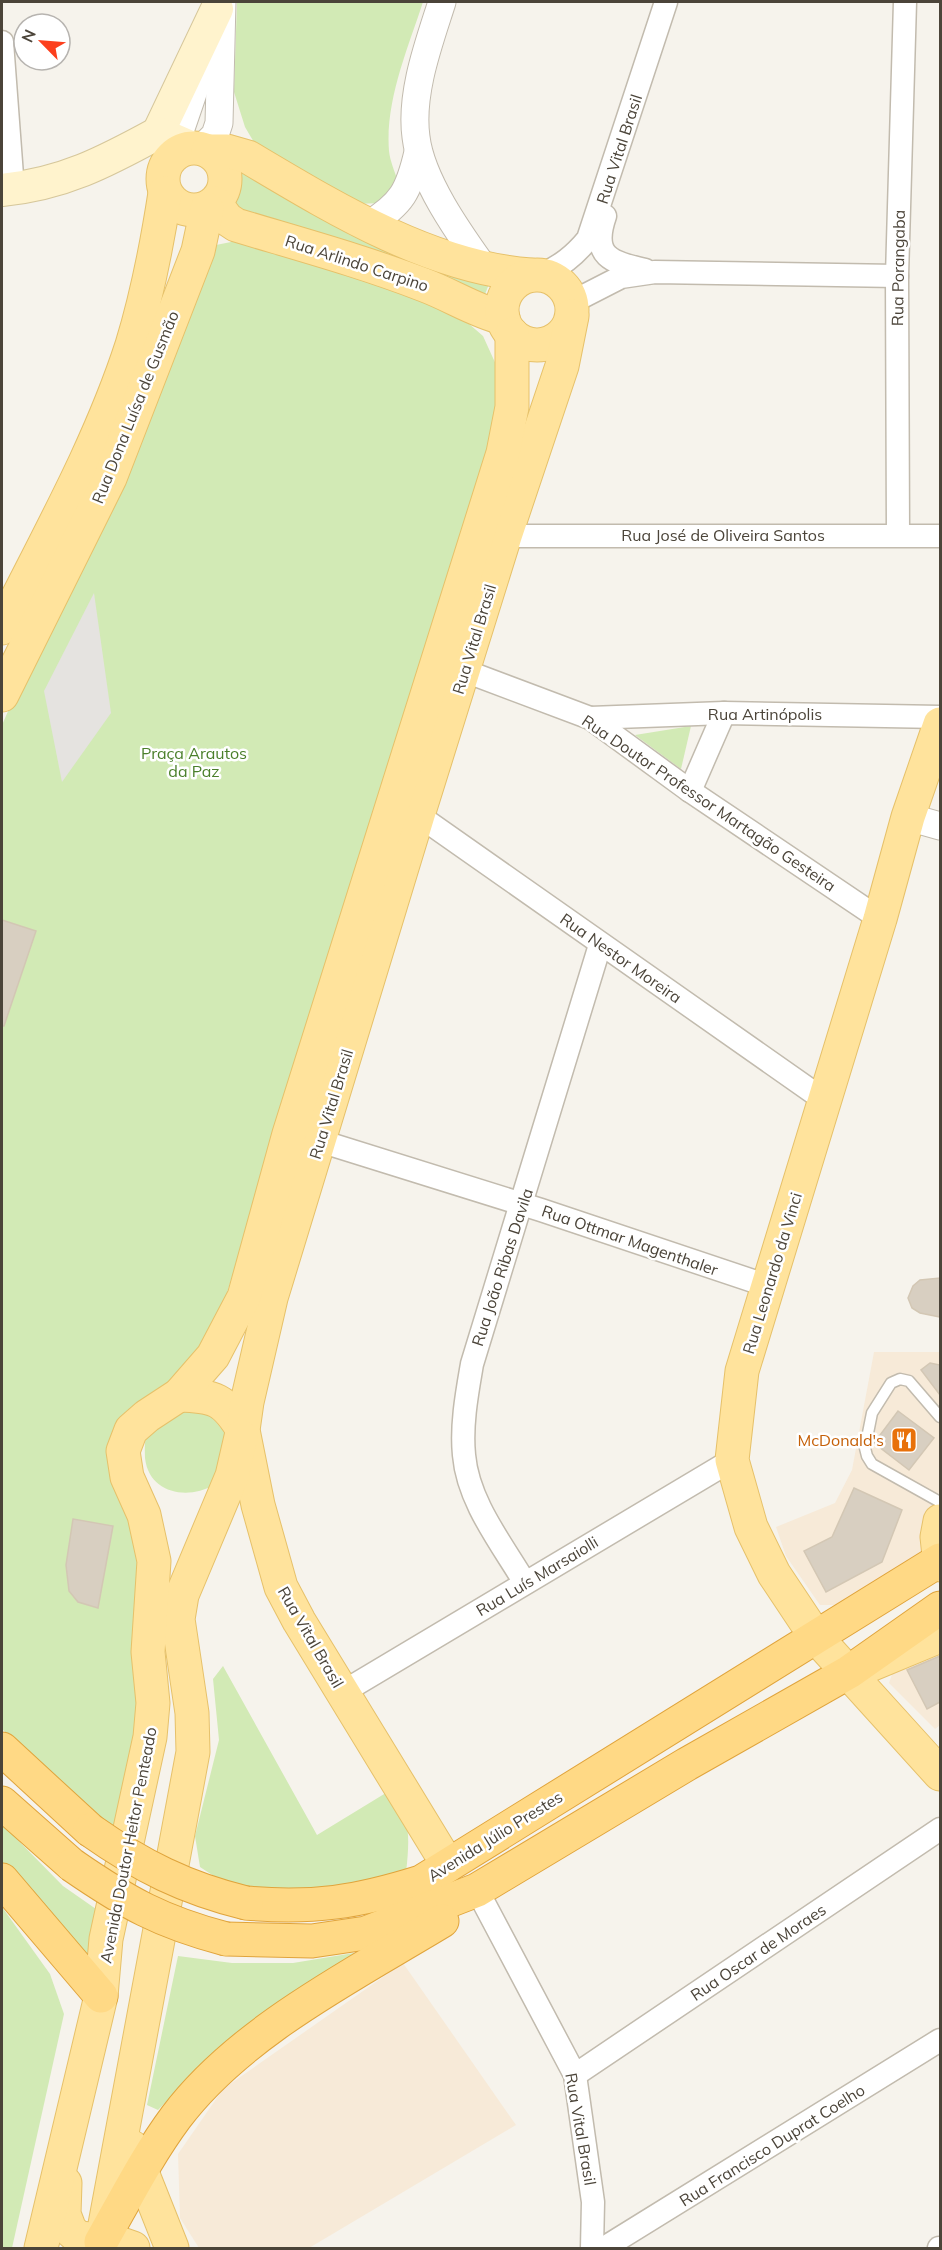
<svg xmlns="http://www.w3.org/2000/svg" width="942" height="2250" font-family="Mulish,sans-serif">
<rect width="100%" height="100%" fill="#f6f3ec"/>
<g fill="#f7ead8">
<polygon points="874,1352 940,1352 940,1489 928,1523 927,1552 846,1605 820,1605 786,1556 776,1527 835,1503 852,1470"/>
<polygon points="940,1640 940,1725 935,1729 889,1683 895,1666"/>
<polygon points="403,1963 516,2125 309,2248 199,2248 180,2218 178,2154 223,2089"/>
</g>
<g fill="#d2eab5">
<path d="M237,2H423C408,48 385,101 389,151C390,161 395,172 398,182L382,203L355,204L255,144L245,127L234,92Z"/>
<polygon points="234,164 350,235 491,279 480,307 229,207"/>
<polygon points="236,241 419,295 453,310 483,336 498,369 494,450 218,1321 205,1353 128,1418 140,1530 141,1696 119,1832 89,1810 2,1729 2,725 206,260 216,245"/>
<polygon points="691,726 681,769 635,735"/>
<path d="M181,1409L209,1414L227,1435L214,1485C188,1500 149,1494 145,1458C145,1451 144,1441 147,1435C153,1425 172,1416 181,1409Z"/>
<path d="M223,1666L317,1835L394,1788C410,1822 410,1836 406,1873L369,1885L267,1892L226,1884L200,1867L195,1836L219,1740L213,1679Z"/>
<polygon points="2,1824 63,1886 106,1916 92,1966 2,1864"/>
<polygon points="2,1907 50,1974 64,2014 12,2248 2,2248"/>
<polygon points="372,1950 294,1994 226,2041 158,2110 147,2105 178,1956 232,1963 293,1963"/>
</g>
<polygon fill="#e5e3e0" points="94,593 111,713 62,782 44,691"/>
<g fill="#d8cfc1" stroke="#d3c7b4" stroke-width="1.5">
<polygon points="2,920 36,931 4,1026 2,1026"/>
<polygon points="940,1278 940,1317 920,1313 912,1308 908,1298 913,1286 920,1280"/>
<polygon points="930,1363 940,1365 940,1395 921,1370"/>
<polygon points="898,1411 934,1438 909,1470 874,1443"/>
<polygon points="854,1488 902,1510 882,1562 826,1592 804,1551 832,1537"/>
<polygon points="73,1519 113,1526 98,1608 78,1602 69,1591 66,1565"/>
<polygon points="940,1656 940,1702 927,1709 907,1670"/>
</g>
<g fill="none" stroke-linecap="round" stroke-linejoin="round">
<defs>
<polyline id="service" points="940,1417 909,1381 900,1379 891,1383 872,1413 865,1448 867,1456 872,1464 940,1502"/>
<g id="minor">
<polyline points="2,42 13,189"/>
<path d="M605,216C591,257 611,262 645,270"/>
<path d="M541,275C561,266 574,256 588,239L666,2"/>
<polyline points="571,299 580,298 621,277 655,272 897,276"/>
<polyline points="898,535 897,276 905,2"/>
<polyline points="505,536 940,536"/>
<polyline points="465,671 590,718 690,791 880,919"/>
<polyline points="590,718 724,713 940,717"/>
<polyline points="690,791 724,713"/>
<polyline points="418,815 824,1100"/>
<polyline points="320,1141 541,1210 768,1286"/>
<path d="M525,1583C502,1544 468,1502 464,1455C461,1425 467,1393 472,1364L600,945"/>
<polyline points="343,1692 732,1460"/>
<polyline points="477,1890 575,2075 593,2202 592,2248"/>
<polyline points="575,2075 940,1829"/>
<polyline points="604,2248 940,2040"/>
<polyline points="939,2248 940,2248"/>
</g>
<g id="tertiary">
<path d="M442,2C429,43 410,93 416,137C421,180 459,233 484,268"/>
<polyline points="201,149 215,135 219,123 222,2"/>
<polyline points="175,154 177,140 203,64"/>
<path d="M368,225C402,204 409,191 418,152"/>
<polyline points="908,817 940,826"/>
</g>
<g id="secondary">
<polyline points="158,133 217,9"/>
<path d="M2,190C63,184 105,162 158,133L190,147"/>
</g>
<g id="primary">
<circle cx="194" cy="179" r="31"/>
<path d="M208,151H227L248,157C332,207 431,268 531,275"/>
<path d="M215,203L227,219L236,225C299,244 362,261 424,285C451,295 475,311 503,318"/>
<circle cx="537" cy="310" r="35"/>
<path d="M2,628C48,536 100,444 132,345C147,296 157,245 165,193"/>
<polyline points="2,695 110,478 198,251 207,209"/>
<polyline points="940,724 908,817 880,919 742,1371 732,1460 751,1527 774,1574 816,1637 940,1774"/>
<path d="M179,1395C215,1396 224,1399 243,1430"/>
<polyline points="940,1521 937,1537 940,1565"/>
<polyline points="865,1667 940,1636"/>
<polyline points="448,1865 299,1621 281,1587 258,1505 243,1430 247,1402 271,1298 418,815 505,536 562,366 572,316"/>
<polyline points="132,2147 172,2248"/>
<polyline points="65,2183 64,2214 70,2230 79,2238 113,2241 133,2248"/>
<polyline points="103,2235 193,1752 192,1713 178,1619 182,1595 232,1476 241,1437"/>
<polyline points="41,2248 101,1996 106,1939 150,1737 153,1703 148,1652 154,1561 144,1515 127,1477 123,1451 131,1430 147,1416 179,1395 213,1356 244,1297 289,1134 503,453 512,407 512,334"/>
</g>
<g id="trunk">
<polyline points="2,1749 90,1830"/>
<polyline points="2,1803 72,1865"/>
<polyline points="2,1880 101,1996"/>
<path d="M246,1903C312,1909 358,1902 421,1882L940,1560"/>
<polyline points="226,1939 312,1941 366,1933 477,1890 687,1764 849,1672 940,1608"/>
<path d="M101,2242C125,2200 147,2156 176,2117C240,2032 353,1975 442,1921"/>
</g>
</defs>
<use href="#service" stroke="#c2bbae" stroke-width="13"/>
<use href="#minor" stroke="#c2bbae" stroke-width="25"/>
<use href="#tertiary" stroke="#c2bbae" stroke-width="29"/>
<use href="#secondary" stroke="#d6c79b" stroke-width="34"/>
<use href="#primary" stroke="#e6c16a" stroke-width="35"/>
<use href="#trunk" stroke="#e0a43c" stroke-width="35"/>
<use href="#service" stroke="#fff" stroke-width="10"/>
<use href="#minor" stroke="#fff" stroke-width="22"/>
<use href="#tertiary" stroke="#fff" stroke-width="27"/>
<use href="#secondary" stroke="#fff3cd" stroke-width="32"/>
<use href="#primary" stroke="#ffe39c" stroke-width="33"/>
<use href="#trunk" stroke="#ffd985" stroke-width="33"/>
<defs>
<g id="trunk-bridge">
<path d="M90,1830C141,1866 185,1888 246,1903"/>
<path d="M72,1865C127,1903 161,1922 226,1939"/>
</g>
</defs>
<use href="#trunk-bridge" stroke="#e0a43c" stroke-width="35" stroke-linecap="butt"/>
<use href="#trunk-bridge" stroke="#ffd985" stroke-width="33"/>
</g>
<defs>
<symbol id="restaurant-square" viewBox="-11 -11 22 22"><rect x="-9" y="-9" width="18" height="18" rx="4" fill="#e8710a" stroke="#fff"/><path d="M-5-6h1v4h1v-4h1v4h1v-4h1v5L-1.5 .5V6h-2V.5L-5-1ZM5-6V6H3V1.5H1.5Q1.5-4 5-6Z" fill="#fff"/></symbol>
</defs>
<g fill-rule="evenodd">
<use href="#restaurant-square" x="889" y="1425" width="30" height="30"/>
</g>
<g text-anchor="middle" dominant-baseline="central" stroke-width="5" stroke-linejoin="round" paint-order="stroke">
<g font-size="16" fill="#4b4439" stroke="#fff">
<text transform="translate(619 149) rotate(-72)">Rua Vital Brasil</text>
<text transform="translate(357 263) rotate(18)">Rua Arlindo Carpino</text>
<text transform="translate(898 268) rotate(-89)">Rua Porangaba</text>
<text transform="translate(135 407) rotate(-68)">Rua Dona Luísa de Gusmão</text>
<text x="723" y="535">Rua José de Oliveira Santos</text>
<text transform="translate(474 639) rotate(-73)">Rua Vital Brasil</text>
<text x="765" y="714">Rua Artinópolis</text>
<text transform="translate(709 803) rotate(34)">Rua Doutor Professor Martagão Gesteira</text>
<text transform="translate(621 958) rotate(35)">Rua Nestor Moreira</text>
<text transform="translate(331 1104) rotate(-73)">Rua Vital Brasil</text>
<text transform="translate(630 1240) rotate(19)">Rua Ottmar Magenthaler</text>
<text transform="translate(502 1267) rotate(-72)">Rua João Ribas Davila</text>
<text transform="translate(772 1273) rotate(-73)">Rua Leonardo da Vinci</text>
<text transform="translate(537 1576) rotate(-31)">Rua Luís Marsaiolli</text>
<text transform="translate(311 1637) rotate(60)">Rua Vital Brasil</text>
<text transform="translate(495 1836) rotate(-32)">Avenida Júlio Prestes</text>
<text transform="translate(128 1845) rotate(-79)">Avenida Doutor Heitor Penteado</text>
<text transform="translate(758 1952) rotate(-34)">Rua Oscar de Moraes</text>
<text transform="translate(581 2129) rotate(80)">Rua Vital Brasil</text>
<text transform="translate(772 2145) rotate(-32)">Rua Francisco Duprat Coelho</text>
</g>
<g font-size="16" fill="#4a7f2a" stroke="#fff">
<text x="194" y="753">Praça Arautos<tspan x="194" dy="18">da Paz</tspan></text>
</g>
<g font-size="16" fill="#c56008" stroke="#fff" text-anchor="end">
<text x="884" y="1440">McDonald's</text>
</g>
</g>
<rect width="942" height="2250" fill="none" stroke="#4b4439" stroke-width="6"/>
<g transform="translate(42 42) rotate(295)"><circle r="28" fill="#ffffff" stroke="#b7b4b0" stroke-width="1.5"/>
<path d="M0-4.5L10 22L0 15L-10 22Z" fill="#fc3f1d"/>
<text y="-9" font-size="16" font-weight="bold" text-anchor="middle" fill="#4b4439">N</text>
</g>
</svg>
